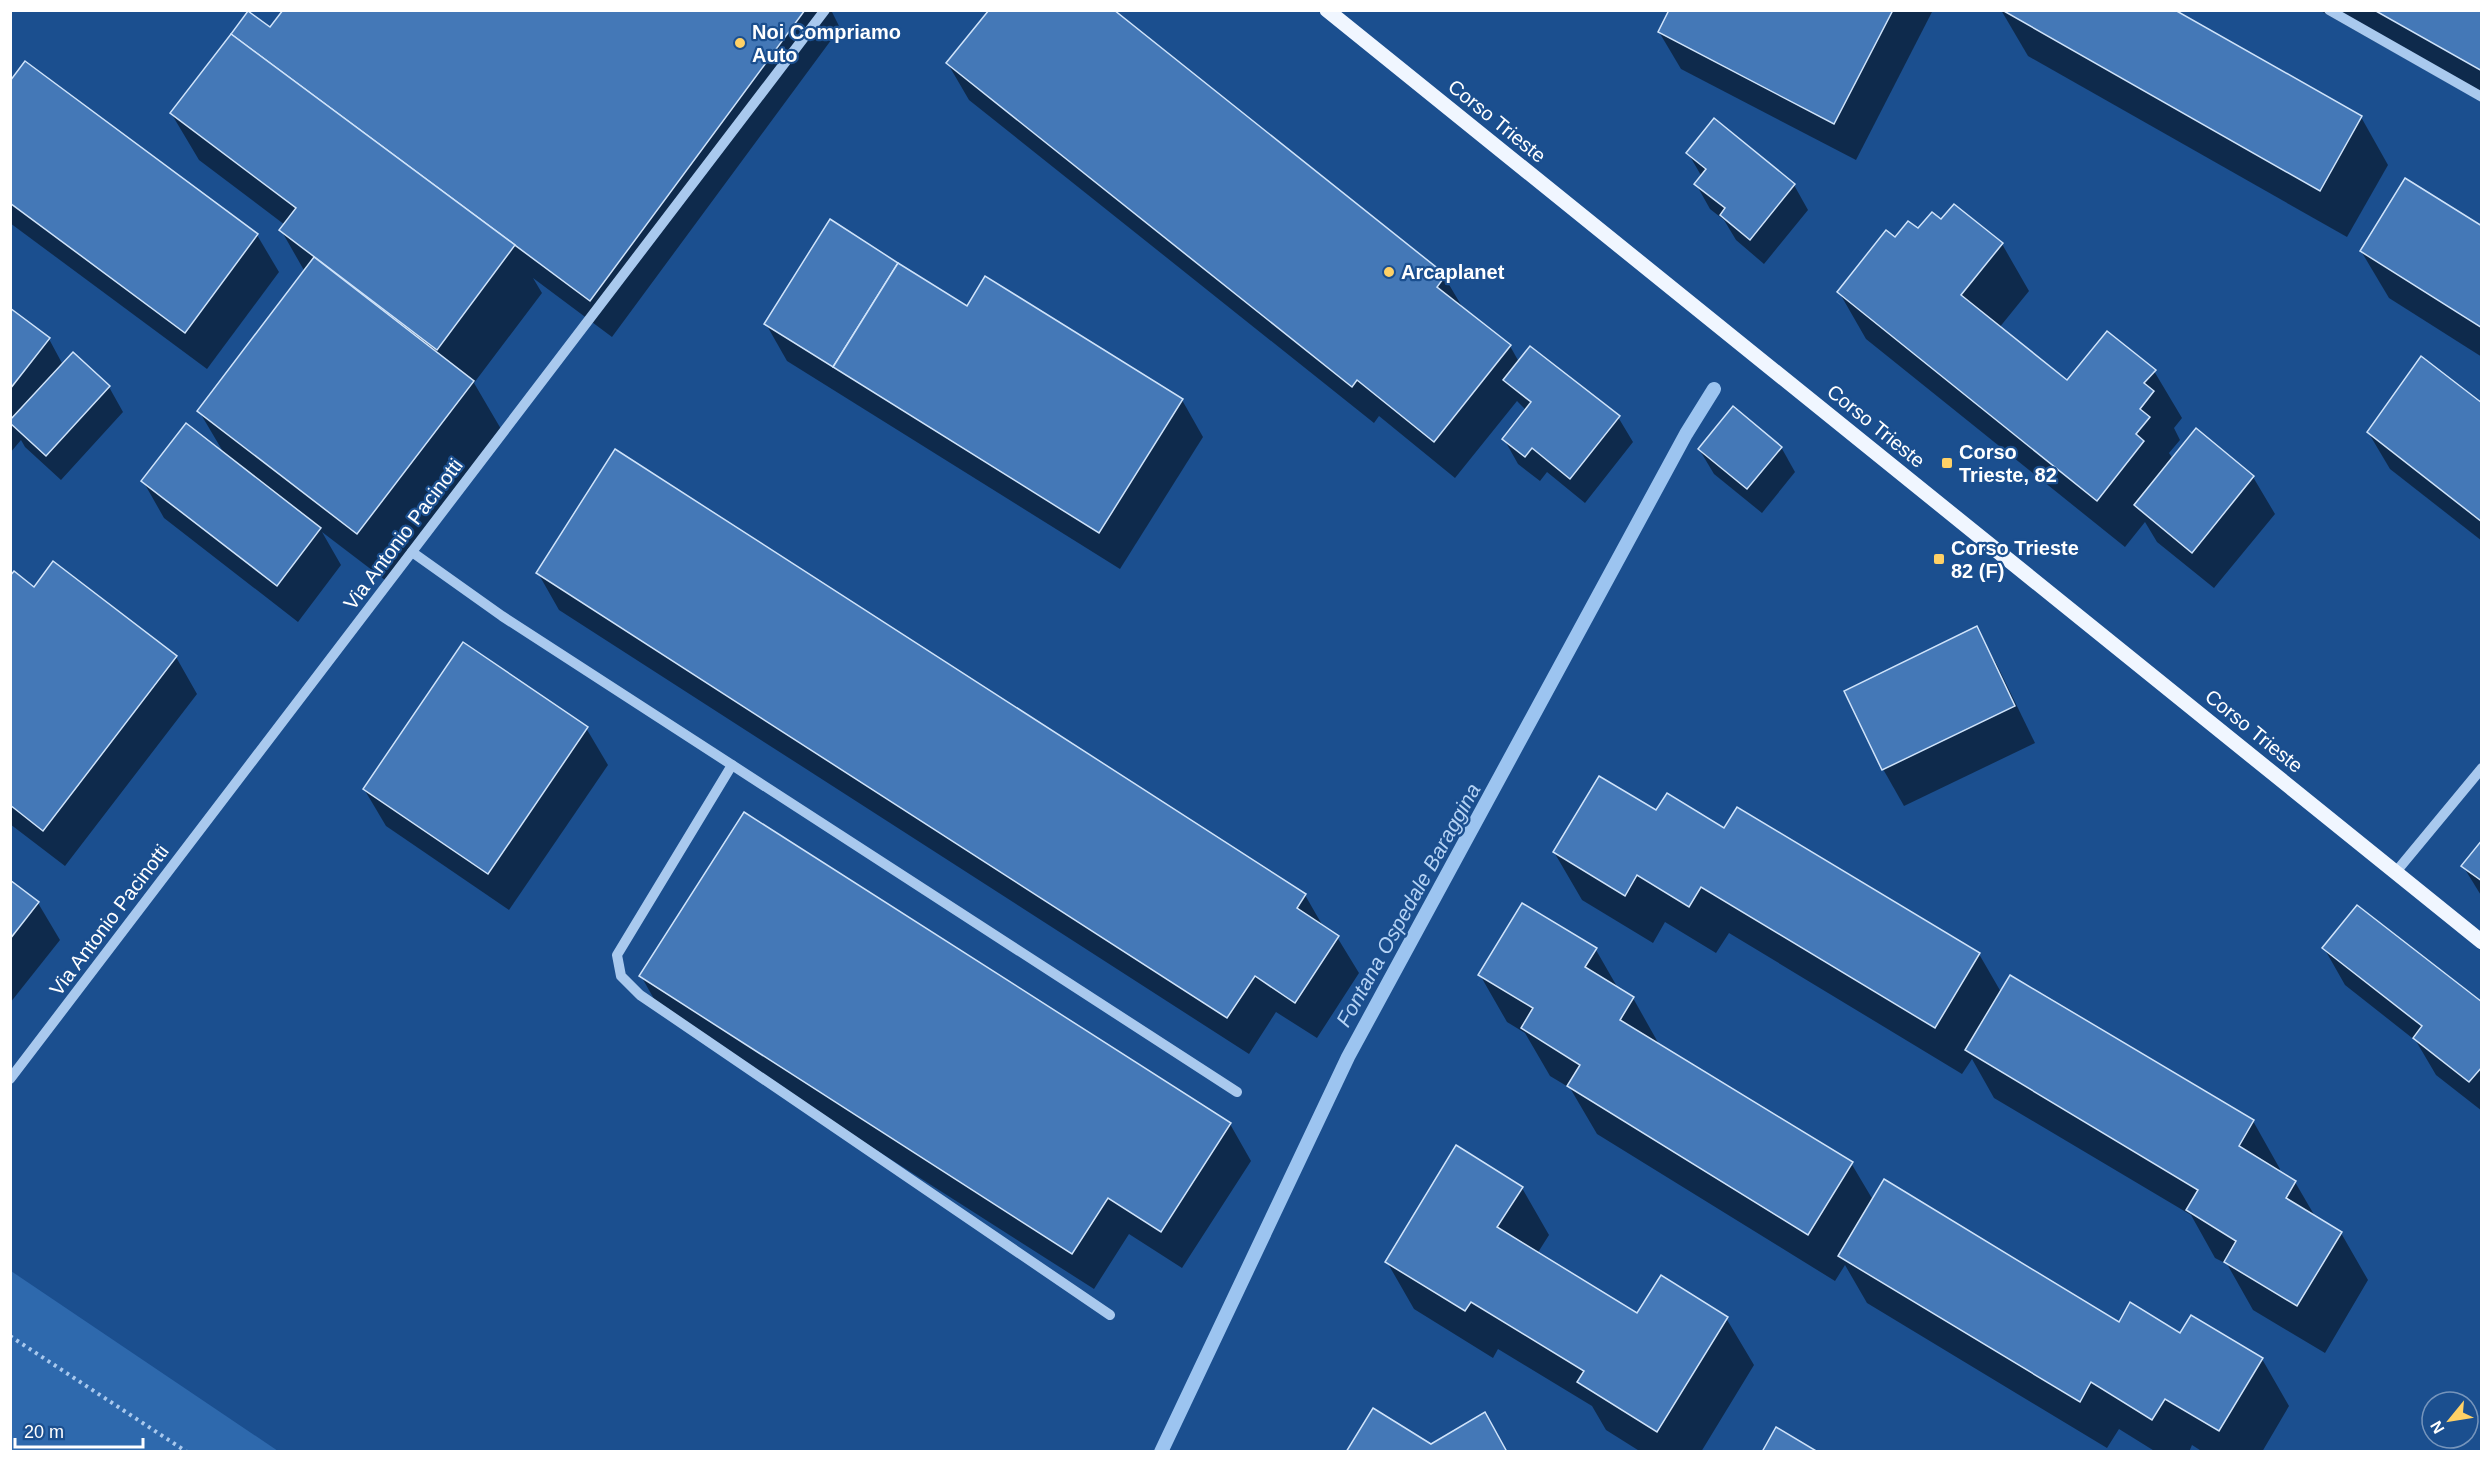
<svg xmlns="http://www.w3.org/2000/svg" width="2492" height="1462" font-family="Arial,sans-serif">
<rect width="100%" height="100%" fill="#1b4f8f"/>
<polygon fill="#2e69ad" points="10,1271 11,1271 278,1451 11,1451"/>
<g fill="#0007">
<polygon points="284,10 831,10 840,28 612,337 533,278 542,293 474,383 501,429 385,580 322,532 341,565 298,622 164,518 143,481 225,455 199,411 305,272 281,230 285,225 199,160 171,113 270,29"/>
<polygon points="1671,10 1933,10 1856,160 1681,69 1659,32"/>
<polygon points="2001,10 2172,10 2361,117 2388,165 2347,237 2028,56"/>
<polygon points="2319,10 2482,10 2482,102"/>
<polygon points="26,63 257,235 279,272 207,369 10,223 10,84"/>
<polygon points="948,64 1444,276 1464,310 1510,346 1519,362 1618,417 1633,442 1585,503 1547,472 1540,481 1518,464 1504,439 1526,410 1517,401 1455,478 1379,416 1374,423 969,100"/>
<polygon points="1688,153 1794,185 1808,210 1764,264 1736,240 1724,220 1710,209 1696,184 1702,177"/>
<polygon points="1941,221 2002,244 2029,291 1999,328 2067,382 2154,371 2182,418 2174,428 2180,440 2169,453 2173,459 2196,430 2253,477 2275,514 2214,588 2157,542 2145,522 2125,547 1866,339 1839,292 1896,239"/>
<polygon points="2482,228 2482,357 2389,298 2361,251"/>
<polygon points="967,308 1182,400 1203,437 1120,569 787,361 766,324"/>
<polygon points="10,310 49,339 63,365 109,387 123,412 61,480 25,447 21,440 10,453"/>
<polygon points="2482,404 2482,541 2390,469 2368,432"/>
<polygon points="1781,447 1795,472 1762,513 1714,474 1699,449"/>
<polygon points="54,563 176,657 197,694 65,866 10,824 10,578 35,589"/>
<polygon points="538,573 1305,895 1324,928 1337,937 1359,973 1317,1038 1276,1012 1249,1054 559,610"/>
<polygon points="1976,628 1997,665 2035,743 1904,806 1883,769"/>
<polygon points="586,728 608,765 509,910 386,826 364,789"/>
<polygon points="1657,812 1724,830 1979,954 2001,992 2253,1121 2280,1169 2278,1172 2295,1182 2316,1218 2341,1233 2368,1280 2325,1353 2253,1310 2227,1264 2215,1258 2191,1215 1994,1098 1972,1059 1962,1074 1729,933 1716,953 1665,922 1653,943 1582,900 1554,852"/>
<polygon points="2482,843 2482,897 2463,866"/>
<polygon points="10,882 38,903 60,940 10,1003"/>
<polygon points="2324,948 2482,1004 2482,1111 2436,1075 2416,1041 2345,985"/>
<polygon points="1596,950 1619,990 1633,998 1660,1046 1851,1163 1873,1200 2119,1324 2180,1335 2262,1359 2289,1406 2262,1452 2203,1452 2192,1445 2189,1452 2156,1452 2119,1429 2107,1448 1867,1303 1845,1265 1835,1281 1597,1134 1570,1088 1550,1076 1525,1033 1507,1022 1480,975"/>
<polygon points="641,976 1230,1124 1251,1161 1182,1268 1129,1234 1094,1289 662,1013"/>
<polygon points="1522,1188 1549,1235 1537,1254 1637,1315 1726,1318 1754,1365 1701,1452 1641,1452 1606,1430 1592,1406 1498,1349 1493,1358 1414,1309 1387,1262"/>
</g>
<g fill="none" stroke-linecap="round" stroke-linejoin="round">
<polyline stroke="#9cc4f0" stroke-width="14" points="1161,1452 1348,1057 1686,434 1714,389"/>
</g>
<g fill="#4478b7" stroke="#cfe3fa" stroke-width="1.5">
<polygon points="283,10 805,10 590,301 231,34 248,11 270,27"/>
<polygon points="989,10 1114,10 1446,275 1437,287 1511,345 1434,442 1357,380 1352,387 946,63"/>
<polygon points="1669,10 1893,10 1834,124 1658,32"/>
<polygon points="2002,10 2175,10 2362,116 2320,191"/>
<polygon points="2374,10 2482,10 2482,71"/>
<polygon points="231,34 515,245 437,350 279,230 296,208 170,113"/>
<polygon points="25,61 258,234 185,333 10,203 10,81"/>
<polygon points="1714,118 1795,184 1750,240 1720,215 1725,208 1694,184 1706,169 1686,153"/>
<polygon points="2405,178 2482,226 2482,328 2360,251"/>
<polygon points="1954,204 2003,243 1961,295 2067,380 2107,331 2156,370 2144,383 2154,391 2140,409 2150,417 2136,434 2144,441 2097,501 1837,292 1886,230 1895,237 1908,221 1918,228 1932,212 1941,219"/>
<polygon points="830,219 898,263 833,367 764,324"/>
<polygon points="314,257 474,381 357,534 197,411"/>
<polygon points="898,263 967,306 985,276 1183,399 1099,533 833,367"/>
<polygon points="10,308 50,338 10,389"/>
<polygon points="1530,346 1620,416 1570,479 1532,448 1525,457 1502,439 1531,402 1503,380"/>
<polygon points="73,352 110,386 46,456 10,423 10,420"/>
<polygon points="2421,356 2482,403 2482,522 2367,432"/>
<polygon points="1733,406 1782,447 1747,489 1698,449"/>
<polygon points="186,423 321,528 277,586 141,481"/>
<polygon points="2196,428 2254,476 2192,553 2134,505"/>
<polygon points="615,449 1306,894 1297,908 1339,936 1295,1003 1255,976 1227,1018 536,573"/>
<polygon points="53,561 177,656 43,831 10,805 10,576 14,571 34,587"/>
<polygon points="1977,626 2015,706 1882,770 1844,691"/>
<polygon points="463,642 588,727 488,874 363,789"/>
<polygon points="1599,776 1656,810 1667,793 1724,828 1737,807 1980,953 1935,1028 1701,887 1689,907 1637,875 1625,896 1553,852"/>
<polygon points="744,812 1231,1123 1161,1232 1108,1198 1072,1254 639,976"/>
<polygon points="2482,840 2482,881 2461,866"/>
<polygon points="10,880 39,902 10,939"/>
<polygon points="1522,903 1597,948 1585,967 1634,997 1620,1020 1853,1162 1808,1235 1567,1086 1580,1065 1521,1028 1533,1008 1478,975"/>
<polygon points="2357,905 2482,1002 2482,1067 2469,1082 2413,1038 2422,1026 2322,948"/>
<polygon points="2010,975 2254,1120 2239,1146 2296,1181 2286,1198 2342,1232 2297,1306 2224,1262 2236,1241 2186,1210 2198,1190 1965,1050"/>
<polygon points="1456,1145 1523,1187 1497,1227 1637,1313 1661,1275 1728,1317 1657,1432 1577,1382 1584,1371 1471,1302 1465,1311 1385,1262"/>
<polygon points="1884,1179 2119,1322 2130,1302 2180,1333 2191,1315 2263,1358 2219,1431 2165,1399 2152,1420 2091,1382 2080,1402 1838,1256"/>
<polygon points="1373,1408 1431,1444 1485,1412 1507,1452 1346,1452"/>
<polygon points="1776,1427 1818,1452 1762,1452"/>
</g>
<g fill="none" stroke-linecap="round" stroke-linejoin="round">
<polyline stroke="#a9c9ee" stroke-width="4" stroke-dasharray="3 4.5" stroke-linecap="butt" points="10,1336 187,1452"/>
<g stroke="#a9c9ee" stroke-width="10">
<polyline points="2329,10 2482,97"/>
<polyline points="412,552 502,616 1237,1092"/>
<polyline points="732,765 617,955 621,976 640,995 1110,1315"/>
<polyline points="2395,873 2482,768"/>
<polyline points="10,1079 825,10"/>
</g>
<polyline stroke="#f0f6ff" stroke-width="15" points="1327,10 2482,942"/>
</g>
<g fill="#ffd166" stroke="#1b4f8f" stroke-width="2">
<circle cx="740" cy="43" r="6"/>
<circle cx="1389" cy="272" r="6"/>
<rect x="1941" y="457" width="12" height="12" rx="3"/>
<rect x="1933" y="553" width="12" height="12" rx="3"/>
</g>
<g text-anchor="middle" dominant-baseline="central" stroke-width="4.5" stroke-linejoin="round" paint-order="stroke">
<g font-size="20" font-weight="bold" fill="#fff" stroke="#1b4f8f" text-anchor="start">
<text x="752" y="32">Noi Compriamo<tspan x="752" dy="23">Auto</tspan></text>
<text x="1401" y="272">Arcaplanet</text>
<text x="1959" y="452">Corso<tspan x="1959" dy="23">Trieste, 82</tspan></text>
<text x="1951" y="548">Corso Trieste<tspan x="1951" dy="23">82 (F)</tspan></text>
</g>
<g font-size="20" fill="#fff" stroke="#1b4f8f">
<text transform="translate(1497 121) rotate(39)">Corso Trieste</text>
<text transform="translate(1876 426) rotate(39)">Corso Trieste</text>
<text transform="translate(403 534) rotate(-53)">Via Antonio Pacinotti</text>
<text transform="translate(2254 731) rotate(39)">Corso Trieste</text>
<text transform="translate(109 920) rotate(-53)">Via Antonio Pacinotti</text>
</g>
<g font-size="21" font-style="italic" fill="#b5d3f5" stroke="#1b4f8f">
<text transform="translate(1408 905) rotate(-61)">Fontana Ospedale Baraggina</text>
</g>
</g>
<rect width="2492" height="1462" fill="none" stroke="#ffffff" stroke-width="24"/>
<g transform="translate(2450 1420) rotate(240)"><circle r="28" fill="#1b4f8f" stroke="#7695bc" stroke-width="1.5"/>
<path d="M0-4.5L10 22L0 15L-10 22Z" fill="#ffd166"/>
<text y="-9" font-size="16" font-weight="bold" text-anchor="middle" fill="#ffffff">N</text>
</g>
<path d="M15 1438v9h128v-9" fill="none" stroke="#ffffff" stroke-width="3"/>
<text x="24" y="1438" font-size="18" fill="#ffffff" stroke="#1b4f8f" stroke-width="4.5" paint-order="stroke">20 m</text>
</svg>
